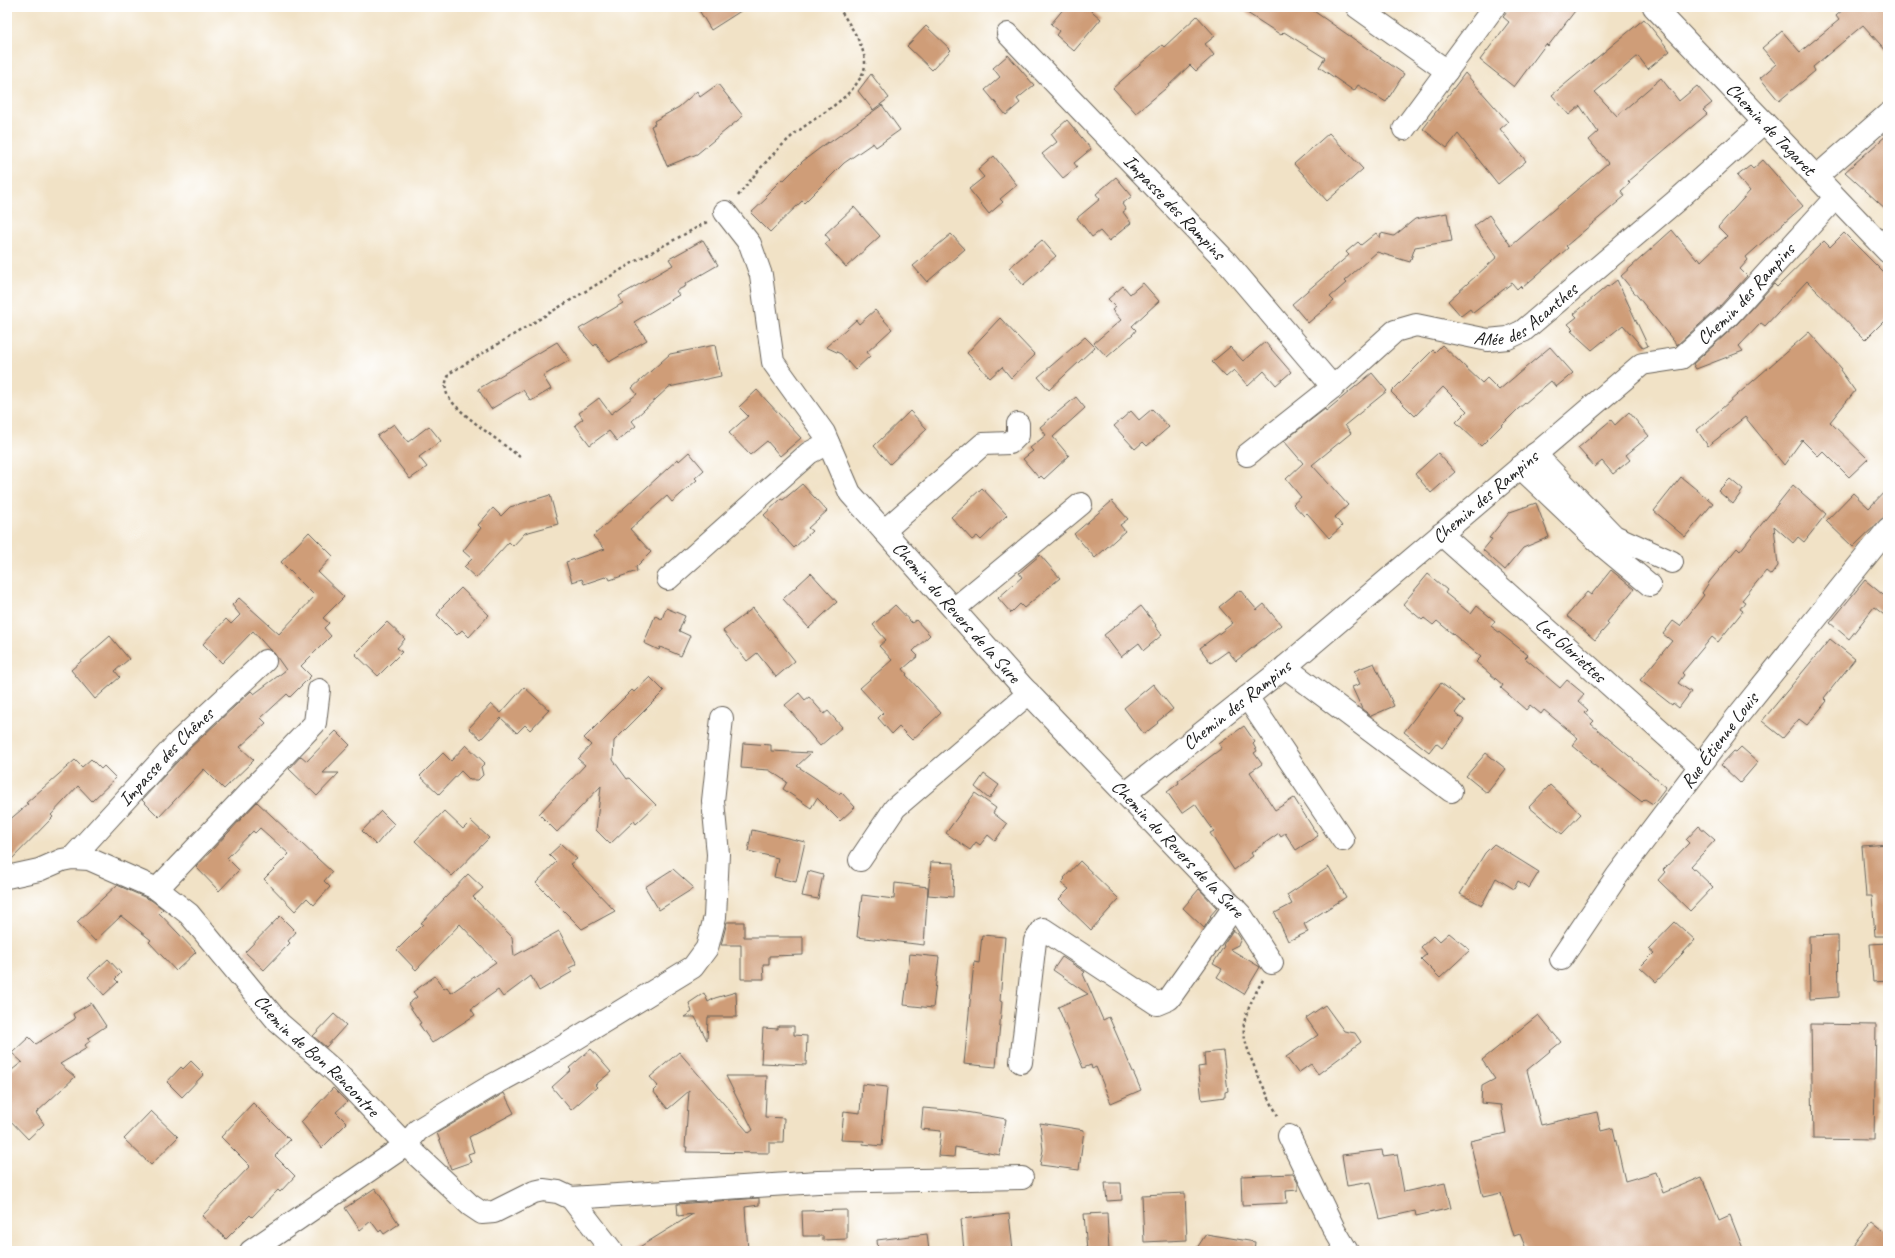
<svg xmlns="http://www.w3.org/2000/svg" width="1895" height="1258" font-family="Caveat,sans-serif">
<rect width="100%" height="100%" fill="#fff"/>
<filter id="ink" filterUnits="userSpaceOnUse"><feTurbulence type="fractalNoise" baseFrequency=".025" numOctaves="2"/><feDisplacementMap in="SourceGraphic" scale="8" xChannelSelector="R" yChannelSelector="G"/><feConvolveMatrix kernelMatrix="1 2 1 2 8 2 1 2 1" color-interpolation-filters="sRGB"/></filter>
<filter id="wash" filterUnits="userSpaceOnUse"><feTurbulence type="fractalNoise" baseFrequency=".012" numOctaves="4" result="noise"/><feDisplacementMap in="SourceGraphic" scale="16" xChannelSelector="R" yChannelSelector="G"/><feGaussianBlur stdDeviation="0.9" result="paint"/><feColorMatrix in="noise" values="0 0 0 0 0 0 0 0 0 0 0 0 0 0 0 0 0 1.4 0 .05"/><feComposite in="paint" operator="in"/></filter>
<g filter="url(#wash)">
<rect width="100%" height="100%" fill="#f1e2c6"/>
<g id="blocks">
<g fill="#cf9d78">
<polygon points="697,7 747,7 711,30"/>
<polygon points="1065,7 1087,7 1101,19 1074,51 1056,35 1059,31 1051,24"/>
<polygon points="1238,7 1308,7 1404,74 1386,102 1358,85 1354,91 1319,67 1325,58 1284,32 1281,35"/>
<polygon points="1511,7 1578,7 1548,46 1546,44 1514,87 1480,60 1509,22 1503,17"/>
<polygon points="1846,7 1888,7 1888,53 1863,25 1813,67 1815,71 1779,101 1760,78 1776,64 1762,48 1782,31 1800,52 1839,20 1836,16"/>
<polygon points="1197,16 1215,36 1205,44 1214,55 1196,71 1190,65 1165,89 1136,113 1113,88 1162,45 1164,47"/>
<polygon points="1644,19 1670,51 1648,69 1638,56 1595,92 1617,116 1661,78 1679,101 1697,86 1712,103 1703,110 1707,114 1628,181 1630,183 1621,191 1625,196 1566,246 1568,248 1522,288 1520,286 1517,289 1512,283 1473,313 1470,309 1461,316 1448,301 1497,257 1474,226 1489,215 1511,246 1608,163 1589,140 1598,132 1580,106 1569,115 1552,95"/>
<polygon points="926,26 951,50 932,70 907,46"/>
<polygon points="1008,55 1034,85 1017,99 1020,103 1006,115 985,90 1000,77 993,68"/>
<polygon points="1465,73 1508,122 1500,129 1526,161 1498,184 1458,134 1447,148 1423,129"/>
<polygon points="871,74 889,98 873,110 858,91"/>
<polygon points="718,84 743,116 697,154 667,166 651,126 655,124 654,121 679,107 697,91 700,97"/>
<polygon points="882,105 900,130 876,147 873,143 844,163 804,203 802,201 770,232 751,213 767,198 765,196 782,179 783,181 803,161 828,142 829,143"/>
<polygon points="1067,120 1091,149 1074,163 1077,167 1063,178 1042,154 1057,142 1051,134"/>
<polygon points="1329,133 1363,169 1327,201 1294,164"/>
<polygon points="1888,134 1888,211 1845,172"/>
<polygon points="994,156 1017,185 1000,199 1003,202 989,214 969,189 984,177 978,170"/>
<polygon points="1763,160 1803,206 1746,257 1748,260 1740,269 1747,276 1720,306 1677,345 1621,276 1672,230 1697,260 1699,258 1701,261 1727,236 1718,227 1750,191 1737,176 1750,166 1753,169"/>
<polygon points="1116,177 1132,196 1122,204 1126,210 1123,212 1131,223 1109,241 1100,231 1092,237 1077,218 1100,199 1096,194"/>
<polygon points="854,207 880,236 846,267 825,244 830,240 825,234"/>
<polygon points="1447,213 1452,241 1415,247 1410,262 1377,252 1344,281 1346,283 1330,297 1334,301 1308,323 1292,304 1349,255 1346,252 1358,242 1361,245 1376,233 1380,238 1381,233 1394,236 1415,219"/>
<polygon points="1844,233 1888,277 1888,317 1865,340 1807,281 1765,326 1761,323 1739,346 1743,351 1696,369 1693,364 1737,324 1774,284 1777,287 1824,241 1830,247"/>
<polygon points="951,234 965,249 927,282 913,266"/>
<polygon points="703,240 718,265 685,284 686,286 676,291 679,295 634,322 647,340 609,362 596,344 594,346 579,329 623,303 619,296 673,265 669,259"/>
<polygon points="1042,240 1056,256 1023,285 1009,268"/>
<polygon points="1617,280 1648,346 1643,348 1623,325 1592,350 1571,331 1573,329 1568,324 1577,317 1574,314 1607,286 1608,287"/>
<polygon points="1143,283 1159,301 1132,326 1136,330 1133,334 1107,357 1094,343 1121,320 1112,310 1116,307 1108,299 1123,286 1130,294"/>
<polygon points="875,310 892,329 867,352 870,356 855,370 841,354 826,347 856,320 859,324"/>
<polygon points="1000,318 1035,355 1011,378 1002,367 990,378 967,353"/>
<polygon points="1809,332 1842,369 1840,370 1855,391 1830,422 1868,459 1849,477 1823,451 1818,456 1802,440 1784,465 1745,417 1708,446 1697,430"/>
<polygon points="1085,337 1095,347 1049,390 1038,377"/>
<polygon points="557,342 570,360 543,376 551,389 531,401 523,390 491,409 478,389"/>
<polygon points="1265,342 1291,372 1276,385 1264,371 1248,386 1234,370 1226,377 1212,362 1230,347 1243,361"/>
<polygon points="715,345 721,376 669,387 632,421 636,426 617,441 609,431 590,445 575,425 583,419 579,413 599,398 611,414 637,394 632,388 670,354"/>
<polygon points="1442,345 1482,383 1487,378 1499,390 1550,347 1573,373 1556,387 1551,381 1518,409 1481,446 1456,422 1467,411 1443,387 1415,416 1391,392 1433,350 1435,352"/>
<polygon points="1372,373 1387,391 1345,425 1351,433 1312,465 1348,505 1335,517 1342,526 1329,538 1307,513 1304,516 1293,504 1301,497 1286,479 1303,463 1284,441 1325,409 1326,411"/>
<polygon points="757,390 801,438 780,456 767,441 750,455 729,433 748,416 739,407"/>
<polygon points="1076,397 1085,408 1053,437 1069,456 1044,479 1041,476 1039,478 1023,459 1033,451 1030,448 1046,435 1040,427"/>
<polygon points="1152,409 1169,427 1147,446 1143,442 1135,449 1114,426 1131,411 1139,420"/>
<polygon points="910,411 927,429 890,464 874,446"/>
<polygon points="1629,412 1649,436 1626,455 1630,460 1613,474 1602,461 1595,467 1578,448 1611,420 1615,425"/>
<polygon points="394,424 408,442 429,426 441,441 419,457 427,467 410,479 377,436"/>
<polygon points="689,452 704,470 695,478 697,480 672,502 667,496 630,529 651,552 636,567 637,571 610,580 608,576 584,584 582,579 572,582 566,562 605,549 593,536 678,459 679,461"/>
<polygon points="1438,453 1455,472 1431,493 1415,474"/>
<polygon points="1681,477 1713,503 1685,537 1654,511"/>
<polygon points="1730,479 1743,490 1733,504 1718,491"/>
<polygon points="802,484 827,511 808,528 812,531 794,548 764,515 781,499 783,500"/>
<polygon points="1793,485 1826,514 1804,542 1798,537 1793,543 1774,526 1778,566 1771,575 1766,571 1742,600 1745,602 1740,609 1743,611 1718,642 1712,637 1682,673 1684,675 1678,683 1691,692 1679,708 1673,703 1672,705 1640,680 1672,641 1663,634 1673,621 1680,626 1704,595 1702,593 1710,581 1737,548 1740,551"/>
<polygon points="982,488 1007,515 981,540 977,536 972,540 951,517"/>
<polygon points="1888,488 1888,513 1853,547 1826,521 1853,493 1869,508"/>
<polygon points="550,495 558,524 525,533 513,546 509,542 476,578 464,567 472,559 463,551 481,528 478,525 493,508 501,516 510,507"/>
<polygon points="1112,501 1128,519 1120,525 1125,531 1095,558 1074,534"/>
<polygon points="1536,503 1549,537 1523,548 1505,570 1483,550 1492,539 1489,538 1510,512"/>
<polygon points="309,532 333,556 318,572 344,597 323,618 329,623 324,628 331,636 301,666 311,676 290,697 287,694 261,718 266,723 240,747 254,760 224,789 204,769 159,817 142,800 189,749 251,691 254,694 286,670 274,653 269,649 253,631 222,663 203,644 226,619 231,624 240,615 232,605 239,598 279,634 315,596 281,562"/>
<polygon points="1040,555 1060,578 1024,608 1020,604 1011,613 998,598 1022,577 1019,573"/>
<polygon points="1611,570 1634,589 1607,622 1609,624 1595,640 1567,616 1587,592 1591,595"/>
<polygon points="811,573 837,602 809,628 783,599"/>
<polygon points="1428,574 1447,590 1445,593 1471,614 1477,606 1495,621 1491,626 1528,655 1525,658 1560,688 1567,680 1584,694 1578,701 1588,710 1585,713 1594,721 1591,724 1666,787 1653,804 1645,799 1642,802 1590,762 1591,761 1572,745 1578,738 1544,710 1541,714 1530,705 1526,710 1501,688 1503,685 1476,662 1481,657 1437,621 1433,625 1424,618 1422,620 1403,604"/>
<polygon points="1865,580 1888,599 1888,618 1874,607 1849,639 1830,623"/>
<polygon points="461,588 489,615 469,637 462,630 457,635 437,615 441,610 440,609"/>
<polygon points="1240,590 1257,610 1264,604 1281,625 1236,661 1228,651 1211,663 1200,648 1233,623 1219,607"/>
<polygon points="895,605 912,623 916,620 930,635 913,651 918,656 903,669 907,674 906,675 941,713 912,740 899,727 892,734 878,718 883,713 860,688 892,660 879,646 886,640 873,625"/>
<polygon points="1141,606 1156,625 1155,626 1162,635 1144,650 1139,643 1121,657 1104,635"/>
<polygon points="666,608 685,616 679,631 690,636 681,656 660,647 659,650 644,643 655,616 662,619"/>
<polygon points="753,608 795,661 776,677 757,653 747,661 723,631"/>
<polygon points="387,622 405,639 397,648 402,652 378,676 355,654"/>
<polygon points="110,636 129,659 115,671 120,677 95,699 71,670"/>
<polygon points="1830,639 1855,659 1824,698 1827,701 1807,725 1799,719 1783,738 1762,721"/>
<polygon points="1374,663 1394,706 1371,716 1362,709 1352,687 1360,684 1354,671"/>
<polygon points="650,677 664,691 614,741 613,760 627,779 629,778 656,805 636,824 634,821 610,844 596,830 601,786 557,832 539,814 585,765 578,759 591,745 584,738 632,690 634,692"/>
<polygon points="1441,683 1464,701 1455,713 1464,720 1442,748 1436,743 1429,752 1404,732"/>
<polygon points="1153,684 1173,709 1157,722 1158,723 1144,734 1124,708"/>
<polygon points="524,687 549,710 530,730 525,725 517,733 501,718 481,739 469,728 491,704 501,713"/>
<polygon points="799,693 805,700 809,697 824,714 828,711 842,727 820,746 785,705"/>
<polygon points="1244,726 1255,742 1253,744 1257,751 1254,753 1262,764 1250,772 1275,810 1294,798 1318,836 1296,850 1285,833 1281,836 1279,833 1251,853 1253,856 1234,870 1210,833 1214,831 1195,804 1182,813 1167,792 1179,783 1178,781 1222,748 1219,744"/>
<polygon points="336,731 350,745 323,773 339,773 317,796 289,769 301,756 307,761"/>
<polygon points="743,743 771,745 771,751 811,753 797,766 839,794 841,792 855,807 840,821 817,798 811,808 783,789 787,782 769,770 741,768"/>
<polygon points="466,745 485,763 481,767 483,775 478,780 470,780 461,771 439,794 420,776 443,753 451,761"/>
<polygon points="1741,747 1758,762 1740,783 1721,765 1734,751 1736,752"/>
<polygon points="1486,753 1506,769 1487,793 1466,776"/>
<polygon points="91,759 101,769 104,766 116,778 92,801 78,786 51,815 53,817 7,864 7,822 28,804 26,803 75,760 82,767"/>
<polygon points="984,774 999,785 989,799 975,787"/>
<polygon points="1550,785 1581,814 1562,834 1529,807"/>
<polygon points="975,793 996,808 993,813 1007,824 995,841 988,835 980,845 976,842 970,850 946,833"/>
<polygon points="257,802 332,872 324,881 330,887 314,905 307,898 295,911 264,879 289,854 260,828 255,833 253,831 227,858 239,870 219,891 196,867"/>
<polygon points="381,811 394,824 376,845 362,831"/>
<polygon points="444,811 463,829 471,821 489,838 452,876 415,841"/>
<polygon points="1699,826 1715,840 1691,866 1713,887 1690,911 1658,880 1665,872 1663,870 1689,843 1686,840"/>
<polygon points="752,830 805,842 796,882 774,877 778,858 748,851"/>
<polygon points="561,844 577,859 570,864 615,911 582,929 536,883 556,862 549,855"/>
<polygon points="1494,844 1539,872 1529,888 1518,881 1514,889 1496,878 1482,905 1460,894 1485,853"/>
<polygon points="1888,844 1888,936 1875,936 1872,896 1866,896 1862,846"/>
<polygon points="1080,861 1119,899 1091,930 1059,899 1069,889 1061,883 1065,879 1064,878"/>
<polygon points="931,862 954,863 953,897 928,895"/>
<polygon points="1329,867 1346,897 1304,924 1308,932 1288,941 1275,913 1292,904 1287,895"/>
<polygon points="673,869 694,888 659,910 645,887"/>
<polygon points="808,871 823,875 818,899 802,896"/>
<polygon points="468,874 483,888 473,897 512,937 514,956 559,931 577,964 569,968 572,972 539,991 531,976 503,997 498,990 471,1009 475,1015 432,1043 419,1024 421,1023 408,1004 417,997 413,992 435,976 444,989 447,987 451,993 496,962 460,924 416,970 397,950 423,924 421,923"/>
<polygon points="895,883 928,887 924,945 857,937 862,895 894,899"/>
<polygon points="117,885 151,900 163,909 159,913 196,952 176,971 149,942 151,940 121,916 95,941 77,922"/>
<polygon points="1199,889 1217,908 1210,916 1211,917 1204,928 1183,908"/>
<polygon points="280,916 296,932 288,941 290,943 264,970 245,952"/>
<polygon points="727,922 744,922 744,937 803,937 803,955 769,956 769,964 763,964 764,979 741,979 741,945 721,945"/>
<polygon points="1675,922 1695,940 1656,982 1640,967 1654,953 1649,949"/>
<polygon points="1233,930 1237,933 1241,939 1238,945 1230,949 1260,967 1244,994 1217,977 1222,969 1213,964 1224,946 1223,945"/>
<polygon points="1449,933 1470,950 1440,978 1421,959 1427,954 1421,947 1434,935 1440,941"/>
<polygon points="982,935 1005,937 1000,1001 1002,1002 996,1067 964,1064 974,962 979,963"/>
<polygon points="1838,935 1839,997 1810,999 1809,936"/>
<polygon points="1888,943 1888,981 1873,982 1870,944"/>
<polygon points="910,954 939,957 933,1008 904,1005"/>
<polygon points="1062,957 1085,972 1083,974 1103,1020 1109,1017 1141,1090 1111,1103 1096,1067 1092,1069 1091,1065 1083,1068 1058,1007 1088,994 1053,970"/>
<polygon points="108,959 121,973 115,979 118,982 104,995 88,977"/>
<polygon points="736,992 737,1017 708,1017 707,1040 695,1017 684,1017 692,1012 689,1003 704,993 708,1002 715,998"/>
<polygon points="91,1003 106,1026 88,1038 90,1041 85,1045 87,1048 60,1064 75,1077 36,1113 44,1124 28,1139 7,1117 7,1074 22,1062 12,1053 29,1037 36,1044 75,1019 73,1014"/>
<polygon points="1325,1005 1344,1031 1355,1033 1361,1042 1318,1074 1311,1064 1298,1073 1286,1057 1318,1035 1306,1018"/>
<polygon points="334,1014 346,1025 326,1047 313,1036"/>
<polygon points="1538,1015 1561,1042 1527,1070 1541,1125 1597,1112 1601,1131 1613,1128 1625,1181 1656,1172 1663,1193 1702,1177 1719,1220 1730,1215 1744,1251 1527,1251 1520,1234 1514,1236 1501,1193 1483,1197 1470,1141 1506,1133 1501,1105 1481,1103 1482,1086 1495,1079 1482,1060"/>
<polygon points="1811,1024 1876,1025 1874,1140 1813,1139"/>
<polygon points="778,1026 794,1026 794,1035 807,1036 806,1065 761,1063 763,1028 778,1029"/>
<polygon points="591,1049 611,1072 595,1085 597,1087 571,1110 552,1087 571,1070 569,1068"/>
<polygon points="1223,1051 1228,1091 1225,1092 1225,1097 1202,1100 1198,1067 1205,1066 1204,1053"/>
<polygon points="679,1052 749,1133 753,1130 726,1076 767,1076 765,1117 784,1118 783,1143 769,1143 769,1153 686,1152 687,1147 685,1147 689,1091 668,1109 653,1091 658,1086 650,1077"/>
<polygon points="191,1061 204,1074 182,1097 167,1082 181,1067 183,1069"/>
<polygon points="862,1084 887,1087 882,1146 863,1144 864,1141 841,1140 844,1111 860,1113"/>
<polygon points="333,1088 347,1102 336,1112 347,1123 322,1148 301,1122"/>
<polygon points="504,1093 514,1113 469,1137 474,1152 468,1154 471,1162 451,1169 437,1133"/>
<polygon points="253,1103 290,1140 275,1156 295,1176 280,1192 278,1190 252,1217 250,1215 226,1239 202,1216 250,1166 221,1137"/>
<polygon points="923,1108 960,1111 1006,1119 1000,1155 955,1147 954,1157 938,1156 941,1131 921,1129"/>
<polygon points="151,1111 178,1137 151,1165 124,1139"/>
<polygon points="1040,1123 1084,1130 1079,1170 1040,1165 1043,1150"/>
<polygon points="1382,1150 1383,1156 1397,1154 1404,1192 1445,1183 1451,1208 1416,1216 1415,1211 1380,1219 1371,1182 1347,1186 1342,1155"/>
<polygon points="1293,1174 1298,1183 1298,1190 1286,1191 1287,1203 1242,1205 1241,1176"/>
<polygon points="1105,1183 1121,1183 1122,1200 1107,1201"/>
<polygon points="375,1188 399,1224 384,1234 381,1230 379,1232 371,1221 360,1230 345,1208"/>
<polygon points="1185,1193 1187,1240 1144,1242 1142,1195"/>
<polygon points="759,1198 759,1205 745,1207 748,1251 633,1251 693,1214 678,1216 677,1204"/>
<polygon points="847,1210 847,1239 823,1240 823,1236 803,1236 802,1211"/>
<polygon points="1107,1213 1109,1251 1087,1251 1084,1214"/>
<polygon points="1009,1214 1013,1251 964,1251 961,1219"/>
<polygon points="1873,1222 1888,1234 1888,1251 1851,1251"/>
<polygon points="927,1234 929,1251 878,1251 877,1240"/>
<polygon points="1206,1234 1255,1242 1254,1251 1195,1251"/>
</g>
</g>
</g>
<g filter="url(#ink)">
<use href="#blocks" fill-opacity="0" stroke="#676158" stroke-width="1"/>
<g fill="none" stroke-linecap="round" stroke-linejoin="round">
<defs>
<g id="minor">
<polyline points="1357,7 1447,71"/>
<path id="s1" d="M1654,7L1888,252"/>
<path id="s2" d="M1008,34L1225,260L1333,387"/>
<polyline points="1404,129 1494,7"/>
<polyline points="1816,177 1888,114"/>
<path id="s3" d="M725,212L750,244L761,275L773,362L824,433L850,493L1021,685L1241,915L1272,963"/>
<polyline points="1535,454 1614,536 1672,562"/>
<path id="s4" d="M1247,455L1333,387L1395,331L1416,325L1488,340L1508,338L1523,331L1676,201L1764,122"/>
<polyline points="1520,467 1604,547 1650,585"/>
<polyline points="884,531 983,444 1010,443 1018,435 1018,424"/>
<path id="s5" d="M1441,534L1700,766"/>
<polyline points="668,579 809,453 828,443"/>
<polyline points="954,609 1081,504"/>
<polyline points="1285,667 1451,791"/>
<polyline points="1247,697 1343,840"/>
<path id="s6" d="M1125,794L1285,667L1642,364L1681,358L1729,315L1835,198"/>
<path id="s7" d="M72,858L180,740L265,661"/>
<polyline points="860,860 895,808 1029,693"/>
<path id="s8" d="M7,877L39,870L62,860L72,858L89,859L157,889L189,914L279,1023L338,1074L406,1145L470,1205L482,1213L494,1212L534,1192L543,1190L558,1192L571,1198L612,1251"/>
<polyline points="157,889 315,723 319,690"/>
<path id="s9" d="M1561,959L1617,876L1737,717L1888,529"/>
<polyline points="1021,1062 1035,941 1043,929 1157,1004 1169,999 1234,907"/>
<polyline points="1289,1136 1334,1229 1347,1251"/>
<polyline points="571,1198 818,1182 1022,1178"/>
<polyline points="251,1251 406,1145 418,1130 491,1086 559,1049 693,967 707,948 715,917 718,854 713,801 722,718"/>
</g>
</defs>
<use href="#minor" stroke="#676158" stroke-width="24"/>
<g stroke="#676158" stroke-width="2.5" stroke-dasharray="3 3" stroke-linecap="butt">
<path d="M738,196C754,175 771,155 791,137C813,117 853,100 864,70C870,52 848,22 838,7"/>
<path d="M520,457C505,445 452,409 447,394C444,386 446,380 450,373L639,259L707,222"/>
<path d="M1263,980C1255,993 1247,1009 1244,1023C1240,1045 1269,1098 1279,1118"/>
</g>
<use href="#minor" stroke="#fff" stroke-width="22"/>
</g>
</g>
<g text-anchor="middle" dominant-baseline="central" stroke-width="4" stroke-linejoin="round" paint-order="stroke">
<g font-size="19" fill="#1c1c1c" stroke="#fff">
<text stroke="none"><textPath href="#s1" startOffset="169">Chemin de Tagaret</textPath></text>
<text stroke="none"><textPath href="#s2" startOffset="240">Impasse des Rampins</textPath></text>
<text stroke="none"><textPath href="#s6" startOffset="803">Chemin des Rampins</textPath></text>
<text stroke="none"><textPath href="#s4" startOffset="334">Allée des Acanthes</textPath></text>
<text stroke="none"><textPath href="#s6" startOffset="467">Chemin des Rampins</textPath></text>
<text stroke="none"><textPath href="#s3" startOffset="474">Chemin du Revers de la Sure</textPath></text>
<text stroke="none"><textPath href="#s5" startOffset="174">Les Gloriettes</textPath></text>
<text stroke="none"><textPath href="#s6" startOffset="143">Chemin des Rampins</textPath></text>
<text stroke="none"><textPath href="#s9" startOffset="270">Rue Étienne Louis</textPath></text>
<text stroke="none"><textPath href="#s7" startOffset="138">Impasse des Chênes</textPath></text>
<text stroke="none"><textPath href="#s3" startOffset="798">Chemin du Revers de la Sure</textPath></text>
<text stroke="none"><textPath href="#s8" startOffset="391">Chemin de Bon Rencontre</textPath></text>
</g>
</g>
<rect width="1895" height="1258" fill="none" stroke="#fff" stroke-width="24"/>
</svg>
